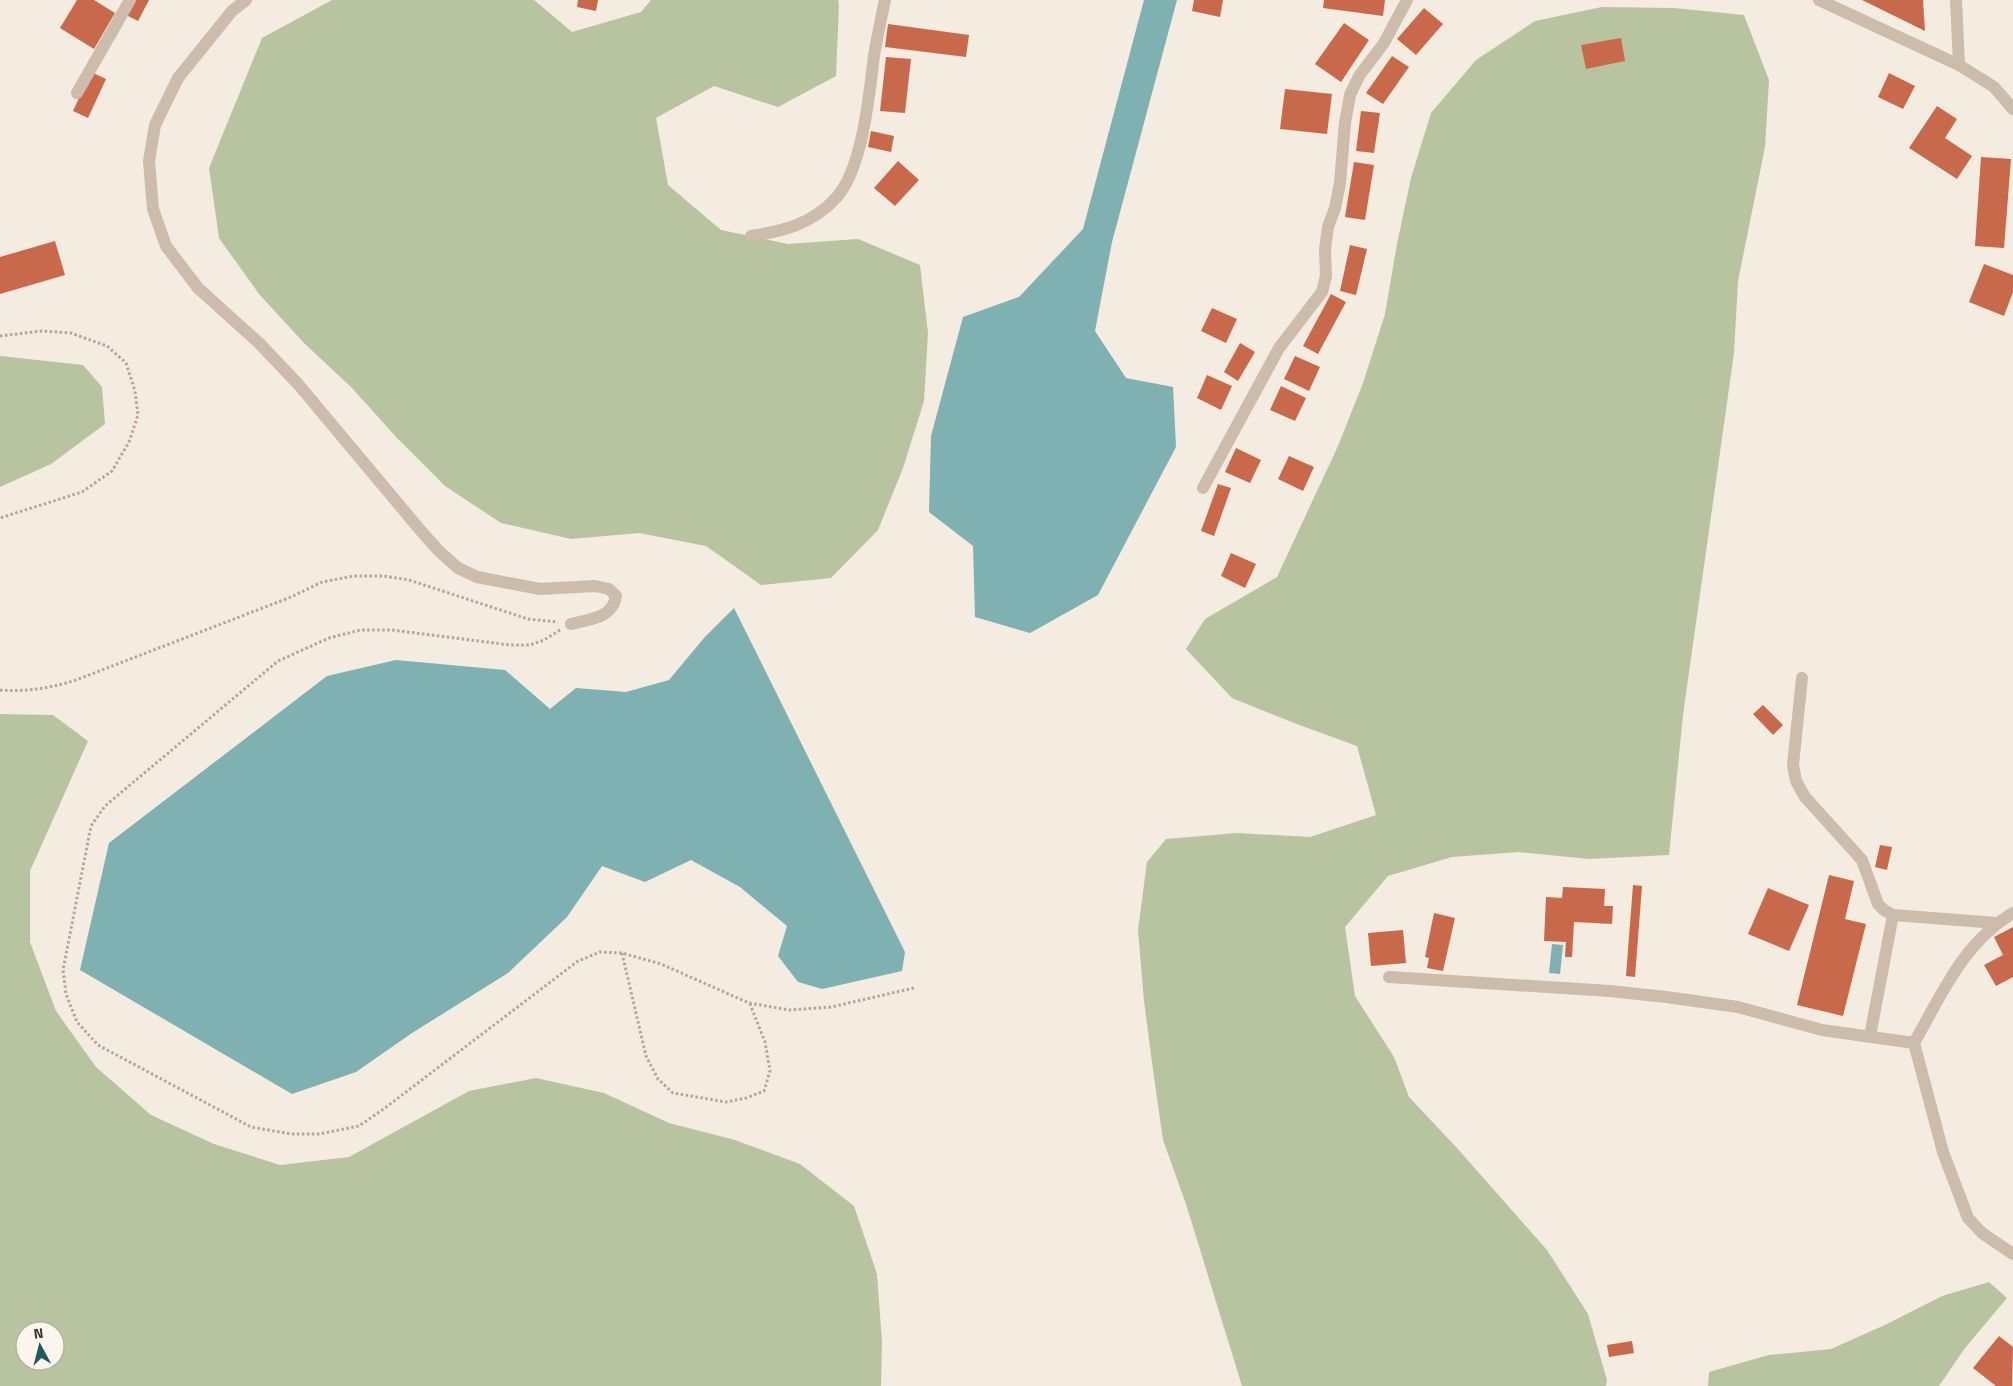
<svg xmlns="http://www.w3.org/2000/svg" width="2013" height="1386" font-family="'Titillium Web',sans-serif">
<rect width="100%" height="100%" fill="#f4ebe1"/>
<g fill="#b8c4a0" fill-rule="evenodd">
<polygon points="332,0 534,0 572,32 641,12 651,0 838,0 839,5 836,76 778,107 714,86 656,118 668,185 721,230 788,244 858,239 920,265 928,333 924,401 903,468 878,530 831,578 761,585 706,546 639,533 571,539 501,523 445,486 397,438 352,388 304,343 259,294 219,238 209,168 262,38"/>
<polygon points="1602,7 1674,8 1744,15 1769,80 1765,147 1738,281 1734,353 1683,715 1669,855 1589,859 1519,852 1452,857 1388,876 1345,927 1355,996 1394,1057 1409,1097 1457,1148 1547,1250 1588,1314 1607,1380 1606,1386 1242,1386 1186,1204 1163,1140 1153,1070 1144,1001 1138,930 1147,862 1166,839 1237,833 1310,837 1376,815 1357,746 1294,723 1232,698 1186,649 1205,619 1277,577 1338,446 1363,383 1385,314 1397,244 1411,178 1431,113 1476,60 1535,21"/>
<polygon points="0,356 83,365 102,387 105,424 51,464 0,487"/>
<path d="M0,714L53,715L88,741L30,871V942L56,1011L96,1067L151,1115L214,1144L280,1165L349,1157L469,1091L536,1078L604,1093L669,1123L735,1140L800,1164L854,1206L877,1274L882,1342L881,1386H0ZM25,1331H55V1361H25Z"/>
<polygon points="1989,1282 2007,1298 1965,1348 1939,1386 1708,1386 1709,1372 1769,1355 1831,1349 1887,1324 1942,1296"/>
</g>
<g fill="#7fb0b2">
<polygon points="1144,0 1177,0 1112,242 1095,331 1126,378 1173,387 1176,447 1098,595 1030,633 975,617 973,546 929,512 931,436 963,317 1019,297 1083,229"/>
<polygon points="734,608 905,952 902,971 822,989 798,982 778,956 787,926 740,887 691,860 645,882 602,866 567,917 508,973 412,1033 356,1072 292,1094 80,970 109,843 327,676 396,660 505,670 550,709 576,688 626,692 669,680 704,638"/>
<polygon points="1552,944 1563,945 1560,974 1549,973"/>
</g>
<g fill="#c8694b">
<polygon points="77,0 94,0 115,13 94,49 60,28"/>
<polygon points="133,0 149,0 138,21 124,14"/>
<polygon points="578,0 598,0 596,11 577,7"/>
<polygon points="1194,0 1223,0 1220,17 1192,11"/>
<polygon points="1324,0 1385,0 1383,16 1323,8"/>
<polygon points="1862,0 1923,0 1925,31"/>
<polygon points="1424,8 1443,24 1416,55 1397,39"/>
<polygon points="1344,23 1369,40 1341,82 1315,64"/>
<polygon points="888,24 969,35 966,57 885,47"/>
<polygon points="1621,38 1625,61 1586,69 1581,45"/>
<polygon points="1392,56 1409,67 1383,104 1366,93"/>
<polygon points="886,57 911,59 905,113 880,111"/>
<polygon points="91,72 106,79 88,118 73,111"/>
<polygon points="1889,73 1915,86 1903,109 1878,97"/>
<polygon points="1285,89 1332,94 1327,134 1280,129"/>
<polygon points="1937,106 1957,119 1945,138 1972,156 1957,179 1909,148"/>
<polygon points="1361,111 1380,113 1374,153 1356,151"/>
<polygon points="871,131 894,136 891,152 868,147"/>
<polygon points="1981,157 2011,159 2004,248 1975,246"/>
<polygon points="898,161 919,180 895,206 874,188"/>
<polygon points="1354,162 1374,165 1365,220 1345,217"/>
<polygon points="55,241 65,275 0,294 0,257"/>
<polygon points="1350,245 1367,249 1356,295 1340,291"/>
<polygon points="1984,264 2013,275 2013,292 2004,316 1969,302"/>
<polygon points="1331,294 1346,302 1318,354 1303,346"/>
<polygon points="1212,308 1237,319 1226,343 1201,331"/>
<polygon points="1240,343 1255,352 1238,381 1224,372"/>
<polygon points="1295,356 1320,367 1309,391 1284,379"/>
<polygon points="1207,375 1232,386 1221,410 1197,398"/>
<polygon points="1281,386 1306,398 1295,421 1270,410"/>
<polygon points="1236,448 1261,460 1250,483 1225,472"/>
<polygon points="1289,456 1314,467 1303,491 1278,479"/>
<polygon points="1218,484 1231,488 1214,536 1201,531"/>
<polygon points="1231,553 1256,564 1245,588 1221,576"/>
<polygon points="1763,705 1783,725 1773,735 1753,714"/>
<polygon points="1880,845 1892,847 1887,870 1875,867"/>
<polygon points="1829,875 1854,881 1845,919 1866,924 1843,1016 1797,1005"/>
<polygon points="1633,885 1642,886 1635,977 1626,976"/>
<polygon points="1563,887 1605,889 1604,906 1613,906 1612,924 1574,922 1572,957 1565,957 1566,942 1544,941 1546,897 1562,898"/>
<polygon points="1768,888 1809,905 1789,951 1748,934"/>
<polygon points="1434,913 1455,918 1443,971 1427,968 1429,958 1425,957"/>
<polygon points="2013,927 2013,977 1996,986 1984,965 2003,955 1994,937"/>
<polygon points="1403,930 1406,963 1371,966 1368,933"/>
<polygon points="1999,1336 2013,1347 2012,1386 1996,1386 1973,1368"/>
<polygon points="1632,1341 1634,1353 1609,1357 1607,1345"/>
</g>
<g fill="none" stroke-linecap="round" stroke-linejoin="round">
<g stroke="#b9a596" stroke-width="3" stroke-dasharray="2.5 2.5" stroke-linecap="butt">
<polyline points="0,336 42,331 71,333 107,346 126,363 135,391 138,415 129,442 112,471 82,492 0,518"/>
<polyline points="560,630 544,640 530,645 510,645 392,630 360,630 329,638 278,661 105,806 91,826 63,970 66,994 77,1022 98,1045 251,1127 291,1134 319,1134 359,1126 385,1108 578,961 600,952 622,953 661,964 749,1003 789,1010 831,1007 914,988"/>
<path d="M0,690C26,692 51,688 76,680L291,597L322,582L354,576H383L409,580L528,619L558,622"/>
<polyline points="622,953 646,1056 658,1079 673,1093 726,1102 746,1098 764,1091 770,1071 765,1042 750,1004"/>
</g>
<g stroke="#cdbbac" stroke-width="12">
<path d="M246,0L232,11L178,78L155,125L149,161L153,209L166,246L198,288L259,343L298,384L421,531L439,551L458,568L477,577L540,589L595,586L609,589L616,596C613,618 590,619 571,624"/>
<polyline points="1819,0 1959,65 1994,87 2013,109"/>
<polyline points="1956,0 1959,65"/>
<polyline points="77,93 130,0"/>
<path d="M751,236C784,231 812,224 836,198C863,168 869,95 874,56C877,37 881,19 885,0"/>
<polyline points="1203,488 1279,348 1322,292 1326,276 1325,249 1328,227 1335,208 1340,183 1345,123 1350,95 1359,76 1384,43 1407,0"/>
<polyline points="1802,678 1793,765 1796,781 1805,797 1862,860 1878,904 1884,910 1893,915 1997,923"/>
<path d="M2013,913C1963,943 1942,994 1914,1043L1943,1152L1968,1218L1982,1233L2013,1254"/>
<polyline points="1389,977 1610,991 1666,997 1738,1007 1822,1030 1914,1043"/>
<polyline points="1870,1036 1893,915"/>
</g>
</g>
<g transform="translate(40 1346) rotate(353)"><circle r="24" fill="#fbf5ee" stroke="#aea6a0"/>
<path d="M0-4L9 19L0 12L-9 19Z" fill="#1f5a5e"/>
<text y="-8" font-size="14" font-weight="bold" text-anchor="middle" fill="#3b302b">N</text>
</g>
</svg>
